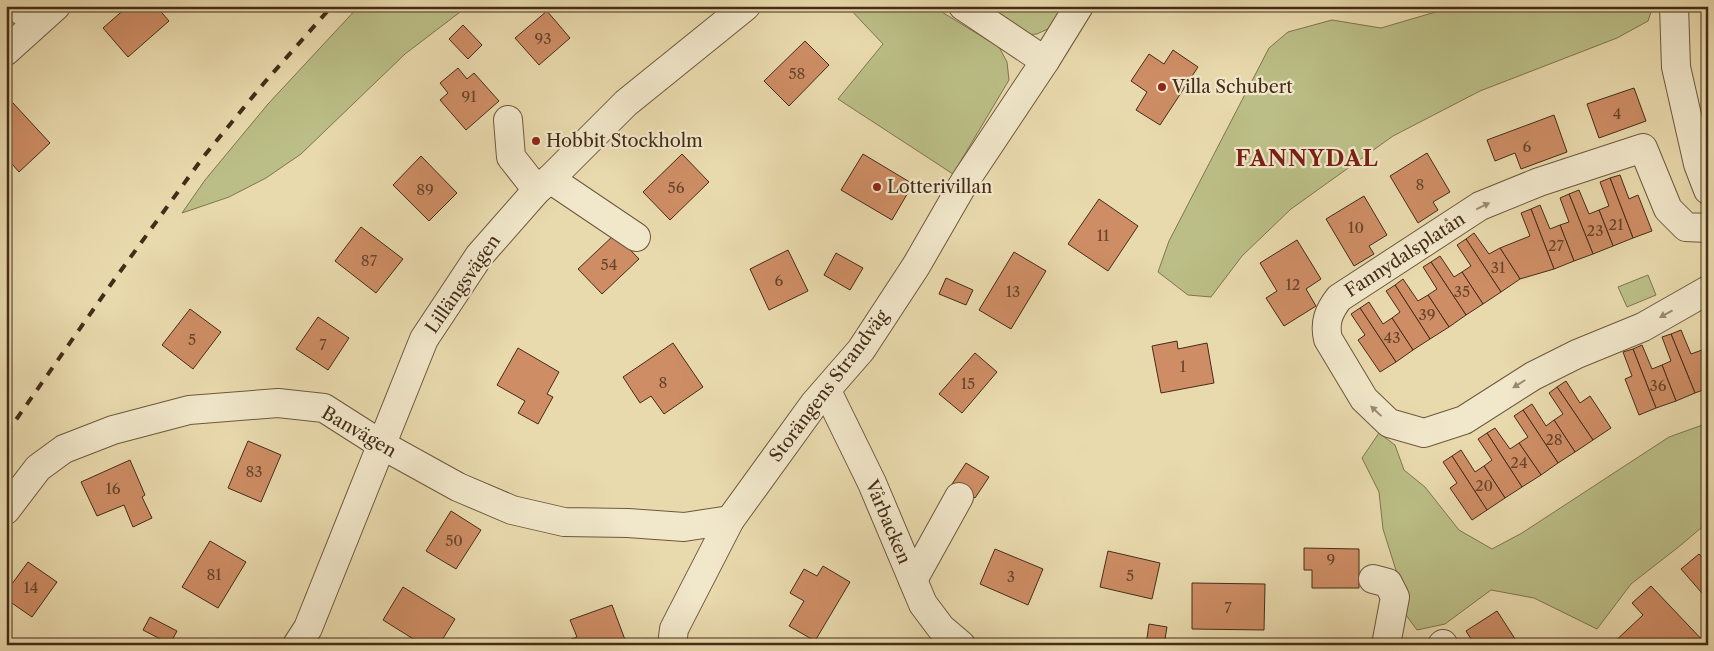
<svg xmlns="http://www.w3.org/2000/svg" width="1714" height="651" font-family="'Libre Caslon Text',serif">
<rect width="100%" height="100%" fill="#e9daad"/>
<filter id="stains"><feTurbulence type="fractalNoise" baseFrequency=".004" numOctaves="4"/><feColorMatrix values="0 0 0 0 .2 0 0 0 0 .09 0 0 0 0 .02 0 0 0 .5 -.17"/></filter>
<radialGradient id="worn" r=".72"><stop offset=".6" stop-color="#630" stop-opacity="0"/><stop offset="1" stop-color="#630" stop-opacity=".3"/></radialGradient>
<g fill="#bbbe86" stroke="#80754f">
<polygon points="359,6 468,6 405,54 301,154 266,178 229,197 182,213 205,180 268,104"/>
<polygon points="847,6 932,6 999,47 1007,62 1009,80 953,174 838,99 883,44"/>
<polygon points="975,6 1068,6 1052,27 1037,34 1022,35"/>
<polygon points="1456,6 1653,6 1648,21 1617,38 1480,91 1393,136 1291,209 1242,256 1211,297 1188,295 1158,272 1169,241 1269,48 1288,32 1332,20 1381,28"/>
<polygon points="1648,275 1656,295 1627,307 1618,287"/>
<polygon points="1708,423 1708,522 1681,545 1631,584 1597,629 1534,598 1491,590 1445,624 1417,630 1400,607 1400,583 1383,529 1379,492 1362,458 1379,433 1395,445 1404,470 1425,487 1459,530 1492,549 1522,533 1669,437"/>
</g>
<g fill="#ce8d65" stroke="#452c18">
<polygon points="128,6 156,6 169,21 128,57 103,28"/>
<polygon points="547,11 570,38 539,65 515,38"/>
<polygon points="463,25 482,45 468,59 449,39"/>
<polygon points="805,41 829,65 789,106 764,81"/>
<polygon points="1173,50 1198,67 1160,125 1136,110 1147,92 1131,81 1149,54 1164,64"/>
<polygon points="458,68 467,79 474,73 499,101 466,130 440,100 448,93 440,83"/>
<polygon points="1634,88 1646,121 1599,138 1587,104"/>
<polygon points="13,103 50,143 19,172 12,164 6,169 6,109"/>
<polygon points="1554,115 1567,152 1521,169 1515,153 1495,161 1487,140"/>
<polygon points="1427,153 1450,192 1433,202 1438,210 1418,223 1390,176"/>
<polygon points="682,154 709,182 670,220 643,192"/>
<polygon points="863,154 913,184 892,220 841,190"/>
<polygon points="421,156 457,193 429,221 393,185"/>
<polygon points="1620,175 1629,199 1638,195 1652,231 1633,238 1610,178"/>
<polygon points="1610,178 1633,238 1613,246 1599,210 1609,206 1600,182"/>
<polygon points="1579,190 1589,214 1599,210 1613,246 1593,254 1569,194"/>
<polygon points="1569,194 1593,254 1574,261 1560,225 1569,222 1560,198"/>
<polygon points="1364,196 1387,235 1369,246 1374,254 1354,266 1326,219"/>
<polygon points="1099,199 1138,226 1108,271 1068,244"/>
<polygon points="1540,205 1550,229 1560,225 1574,261 1554,269 1531,209"/>
<polygon points="1531,209 1554,269 1520,279 1500,248 1530,236 1521,213"/>
<polygon points="361,227 403,259 376,293 335,261"/>
<polygon points="1474,233 1489,254 1500,248 1520,279 1501,292 1466,239"/>
<polygon points="615,234 639,259 602,294 578,269"/>
<polygon points="1466,239 1501,292 1483,304 1462,272 1471,266 1457,245"/>
<polygon points="1297,240 1321,279 1306,289 1316,306 1284,326 1266,298 1277,291 1260,263"/>
<polygon points="788,250 808,291 769,310 750,269"/>
<polygon points="1014,252 1046,271 1011,329 979,310"/>
<polygon points="836,253 863,268 850,290 824,275"/>
<polygon points="1440,256 1454,277 1462,272 1483,304 1466,315 1431,262"/>
<polygon points="1431,262 1466,315 1449,327 1428,295 1437,289 1423,267"/>
<polygon points="946,278 973,290 966,305 939,294"/>
<polygon points="1403,279 1418,301 1428,295 1449,327 1430,339 1395,285"/>
<polygon points="1395,285 1430,339 1413,350 1392,318 1400,312 1386,291"/>
<polygon points="1369,302 1383,324 1392,318 1413,350 1396,362 1360,308"/>
<polygon points="1360,308 1396,362 1380,372 1358,340 1365,335 1351,314"/>
<polygon points="190,309 221,332 193,369 162,345"/>
<polygon points="318,317 349,338 328,370 296,349"/>
<polygon points="1708,320 1708,336 1702,322"/>
<polygon points="1681,330 1691,354 1702,350 1708,366 1708,388 1695,393 1671,334"/>
<polygon points="1671,334 1695,393 1676,401 1662,365 1671,361 1662,337"/>
<polygon points="1177,341 1178,349 1207,343 1214,383 1161,393 1152,346"/>
<polygon points="673,343 703,387 664,414 651,396 640,403 623,377"/>
<polygon points="1642,345 1652,369 1662,365 1676,401 1656,408 1633,349"/>
<polygon points="1708,347 1708,366 1702,350"/>
<polygon points="518,348 559,372 547,394 553,397 538,424 518,413 525,401 497,385"/>
<polygon points="1633,349 1656,408 1639,415 1625,379 1632,376 1623,352"/>
<polygon points="975,353 997,372 962,413 939,394"/>
<polygon points="1566,381 1580,403 1590,396 1611,428 1593,440 1557,387"/>
<polygon points="1557,387 1593,440 1575,452 1554,420 1563,414 1549,393"/>
<polygon points="1532,404 1546,426 1554,420 1575,452 1558,463 1523,410"/>
<polygon points="1523,410 1558,463 1541,475 1519,443 1528,437 1514,416"/>
<polygon points="1495,428 1510,449 1519,443 1541,475 1522,487 1487,433"/>
<polygon points="1487,433 1522,487 1505,498 1484,466 1492,460 1478,439"/>
<polygon points="248,441 281,455 261,502 228,488"/>
<polygon points="1461,450 1475,472 1484,466 1505,498 1487,510 1452,456"/>
<polygon points="1452,456 1487,510 1472,520 1450,488 1457,483 1443,462"/>
<polygon points="130,460 145,495 142,497 152,518 133,527 124,505 97,516 81,482"/>
<polygon points="966,463 989,477 975,498 952,484"/>
<polygon points="451,511 481,530 456,569 426,551"/>
<polygon points="210,541 246,562 218,608 182,587"/>
<polygon points="1304,548 1359,549 1359,588 1312,588 1312,570 1304,570"/>
<polygon points="995,549 1043,569 1028,605 980,584"/>
<polygon points="1108,551 1160,563 1152,599 1100,587"/>
<polygon points="1699,554 1708,564 1708,600 1681,569"/>
<polygon points="28,562 57,582 32,617 6,599 6,592"/>
<polygon points="823,566 850,582 815,641 789,626 804,601 790,593 804,569 817,576"/>
<polygon points="1192,583 1265,584 1264,630 1192,629"/>
<polygon points="1651,586 1707,645 1658,645 1653,640 1648,645 1611,645 1643,615 1632,603"/>
<polygon points="403,587 455,619 439,645 423,645 383,620"/>
<polygon points="612,605 627,645 565,645 564,642 577,637 570,620"/>
<polygon points="1497,611 1519,645 1462,645 1471,639 1466,631"/>
<polygon points="150,617 177,631 170,644 143,630"/>
<polygon points="1149,624 1167,627 1164,645 1146,645"/>
</g>
<g fill="none" stroke-linecap="round" stroke-linejoin="round">
<defs>
<g id="minor">
<polyline points="15,6 37,22"/>
<polyline points="963,6 1045,61"/>
<polyline points="1674,6 1676,67 1698,164 1708,190"/>
<polyline points="6,51 56,6"/>
<polyline points="508,120 511,157 537,190"/>
<polyline points="550,179 636,237"/>
<path d="M1708,228L1686,227L1668,209L1643,148L1539,182L1480,206L1339,298C1329,311 1324,322 1328,339L1364,399L1389,423L1424,433L1464,420L1533,376L1577,354L1643,327L1708,290"/>
<polyline points="827,391 872,483 923,604 941,628 961,645"/>
<polyline points="6,510 38,468 64,449 113,430 189,410 278,403 324,408 382,445 458,487 512,510 564,522 628,523 684,527 730,520"/>
<polyline points="1373,579 1388,583 1395,597 1386,645"/>
<polyline points="913,580 959,497"/>
<polyline points="297,645 308,628 424,339 479,256 537,190 550,179 626,103 746,6"/>
<polyline points="672,645 674,629 730,520 814,404 861,350 916,266 965,181 1045,61 1079,6"/>
<polyline points="1442,645 1443,644"/>
</g>
</defs>
<use href="#minor" stroke="#6e583d" stroke-width="30"/>
<use href="#minor" stroke="#f1e7ca" stroke-width="28"/>
<polyline stroke="#452c18" stroke-width="4" stroke-dasharray="9 9" stroke-linecap="butt" points="6,434 114,280 204,156 264,83 332,6"/>
</g>
<defs><path id="oneway-solid" d="M-6-.8H1V-3.2L6.5 0L1 3.2V.8H-6Z" transform="scale(1.25)"/></defs>
<g fill="#9b8a71">
<use href="#oneway-solid" transform="translate(1483 206) rotate(-26)"/>
<use href="#oneway-solid" transform="translate(1666 314) rotate(151)"/>
<use href="#oneway-solid" transform="translate(1519 384) rotate(148)"/>
<use href="#oneway-solid" transform="translate(1376 411) rotate(-137)"/>
</g>
<g fill="#8f2418" stroke="#f1e7ca" stroke-width="2">
<circle cx="1162" cy="87" r="5"/>
<circle cx="536" cy="141" r="5"/>
<circle cx="877" cy="187" r="5"/>
</g>
<g text-anchor="middle" dominant-baseline="central" stroke-width="4.5" stroke-linejoin="round" paint-order="stroke">
<g font-size="15" fill="#67442b">
<text x="543" y="38">93</text>
<text x="797" y="73">58</text>
<text x="469" y="96">91</text>
<text x="1617" y="113">4</text>
<text x="1527" y="146">6</text>
<text x="1420" y="184">8</text>
<text x="676" y="187">56</text>
<text x="425" y="189">89</text>
<text x="1616" y="224">21</text>
<text x="1356" y="227">10</text>
<text x="1595" y="230">23</text>
<text x="1103" y="235">11</text>
<text x="1556" y="245">27</text>
<text x="369" y="260">87</text>
<text x="609" y="264">54</text>
<text x="1498" y="267">31</text>
<text x="779" y="280">6</text>
<text x="1293" y="284">12</text>
<text x="1013" y="291">13</text>
<text x="1462" y="291">35</text>
<text x="1427" y="314">39</text>
<text x="1392" y="337">43</text>
<text x="192" y="339">5</text>
<text x="323" y="344">7</text>
<text x="1183" y="366">1</text>
<text x="663" y="382">8</text>
<text x="968" y="383">15</text>
<text x="1658" y="385">36</text>
<text x="1554" y="439">28</text>
<text x="1519" y="462">24</text>
<text x="254" y="471">83</text>
<text x="1484" y="485">20</text>
<text x="113" y="488">16</text>
<text x="454" y="540">50</text>
<text x="1331" y="559">9</text>
<text x="214" y="574">81</text>
<text x="1130" y="575">5</text>
<text x="1011" y="576">3</text>
<text x="31" y="587">14</text>
<text x="1228" y="607">7</text>
</g>
<g font-size="18" fill="#452c18" stroke="#f1e7ca" text-anchor="start">
<text x="1172" y="87">Villa Schubert</text>
<text x="546" y="141">Hobbit Stockholm</text>
<text x="887" y="187">Lotterivillan</text>
</g>
<g font-size="18" fill="#452c18" stroke="#f1e7ca">
<text transform="translate(1405 255) rotate(-33)">Fannydalsplatån</text>
<text transform="translate(463 284) rotate(-55)">Lillängsvägen</text>
<text transform="translate(829 386) rotate(-53)">Storängens Strandväg</text>
<text transform="translate(359 432) rotate(30)">Banvägen</text>
<text transform="translate(888 522) rotate(67)">Vårbacken</text>
</g>
<g font-size="22" font-weight="bold" letter-spacing="1" fill="#7a1f14" stroke="#f1e7ca">
<text x="1307" y="158">FANNYDAL</text>
</g>
</g>
<rect width="1714" height="651" fill="none" stroke="#e9daad" stroke-width="25"/>
<rect x="8" y="8" width="1699" height="636" fill="none" stroke="#452c18" stroke-width="2.5"/>
<rect x="12" y="12" width="1689" height="626" fill="none" stroke="#452c18"/>
<rect width="100%" height="100%" filter="url(#stains)"/>
<rect width="100%" height="100%" fill="url(#worn)"/>
</svg>
